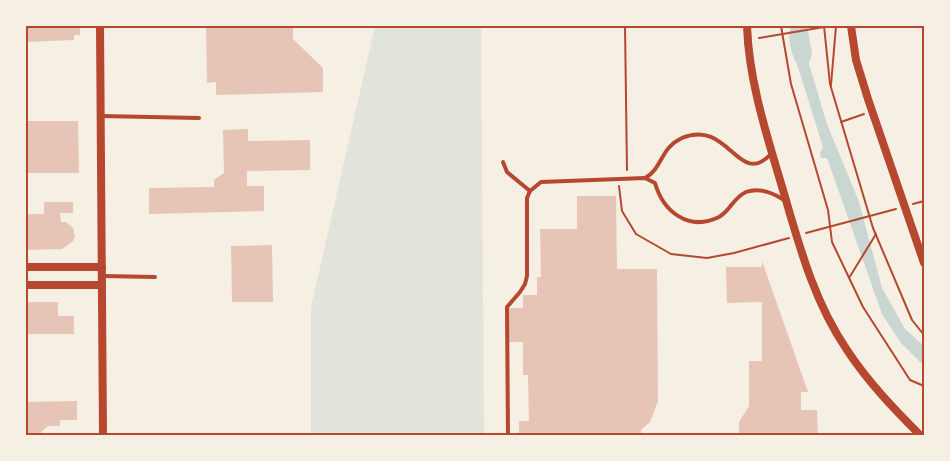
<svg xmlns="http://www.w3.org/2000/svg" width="950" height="461" font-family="Lato,sans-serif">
<rect width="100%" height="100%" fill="#f6efe4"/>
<polygon fill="#e2e4dc" points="375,26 481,26 484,435 311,435 311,307"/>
<path fill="#c9d6d2" d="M791,26H807L812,53L809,64L827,124L859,202L882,288L905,329L924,346V366L901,343L882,314L827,158H821L820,153L823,147L797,64C791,54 787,37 791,26Z"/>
<g fill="#e6c5b7">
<polygon points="26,26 80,26 80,35 74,35 74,40 26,42"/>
<polygon points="206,26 293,26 293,39 323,68 323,92 216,95 216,82 207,83"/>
<polygon points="26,121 78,121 79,173 26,173"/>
<polygon points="248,129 248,141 310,140 310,170 247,171 247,186 264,186 264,211 149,214 149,188 214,187 214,180 224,173 223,130"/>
<polygon points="577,196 616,196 617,269 657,269 658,401 650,422 641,430 641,436 519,436 519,421 529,421 528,375 523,375 523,342 509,342 508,308 523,308 523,295 537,295 537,277 541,277 540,229 577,229"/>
<polygon points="44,202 73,202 73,213 60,213 61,222 66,222 73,228 75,236 73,241 62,249 26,250 26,214 44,214"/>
<polygon points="272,245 273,302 232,302 231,246"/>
<polygon points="762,261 808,392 801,392 801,410 817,410 818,436 739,436 739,422 749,406 749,361 762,361 762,302 727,303 726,267 762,267"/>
<polygon points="26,302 58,302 58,316 74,316 74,334 26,334"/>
<polygon points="77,401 77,420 60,420 60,426 48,426 41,432 41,436 26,436 26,402"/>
</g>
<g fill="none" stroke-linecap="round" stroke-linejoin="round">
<g stroke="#b5482f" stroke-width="2">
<polyline points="625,26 627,170"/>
<polyline points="781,26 791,84 828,210 832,242 863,307 910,380 924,386"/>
<polyline points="824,26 830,84 873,228 912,320 924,335"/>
<polyline points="759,38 824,27"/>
<polyline points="831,85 836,26"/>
<polyline points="841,122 864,114"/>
<polyline points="619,186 622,211 636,234 671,254 707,258 734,253 789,238"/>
<polyline points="913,204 924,201"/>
<polyline points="806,233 896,209"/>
<polyline points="849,278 876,234"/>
</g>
<g stroke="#b5482f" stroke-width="4">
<polyline points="101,116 199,118"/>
<polyline points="503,162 507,172 530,191"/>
<path d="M645,178C663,168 660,148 682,138C729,118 738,189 771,154"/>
<polyline points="103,276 155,277"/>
<path d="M508,436L507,307L520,292L525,284L527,276V198L530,191L541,182L645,178L655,183C663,211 688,232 719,217C730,211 734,197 746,192C759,187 774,193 785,201"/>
</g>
<g stroke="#b5482f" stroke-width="8">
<polyline points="100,26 103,436"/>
<path d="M747,26C749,82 767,136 783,190C799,245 814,302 847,350C868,382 894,409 921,436"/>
<polyline points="851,26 856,60 868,99 924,263"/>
<polyline points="26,267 102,267"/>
<polyline points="26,285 102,285"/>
</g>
</g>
<rect width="950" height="461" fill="none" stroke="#f6efe4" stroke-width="54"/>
<rect x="27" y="27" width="896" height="407" fill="none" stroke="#b5482f" stroke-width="2"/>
</svg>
